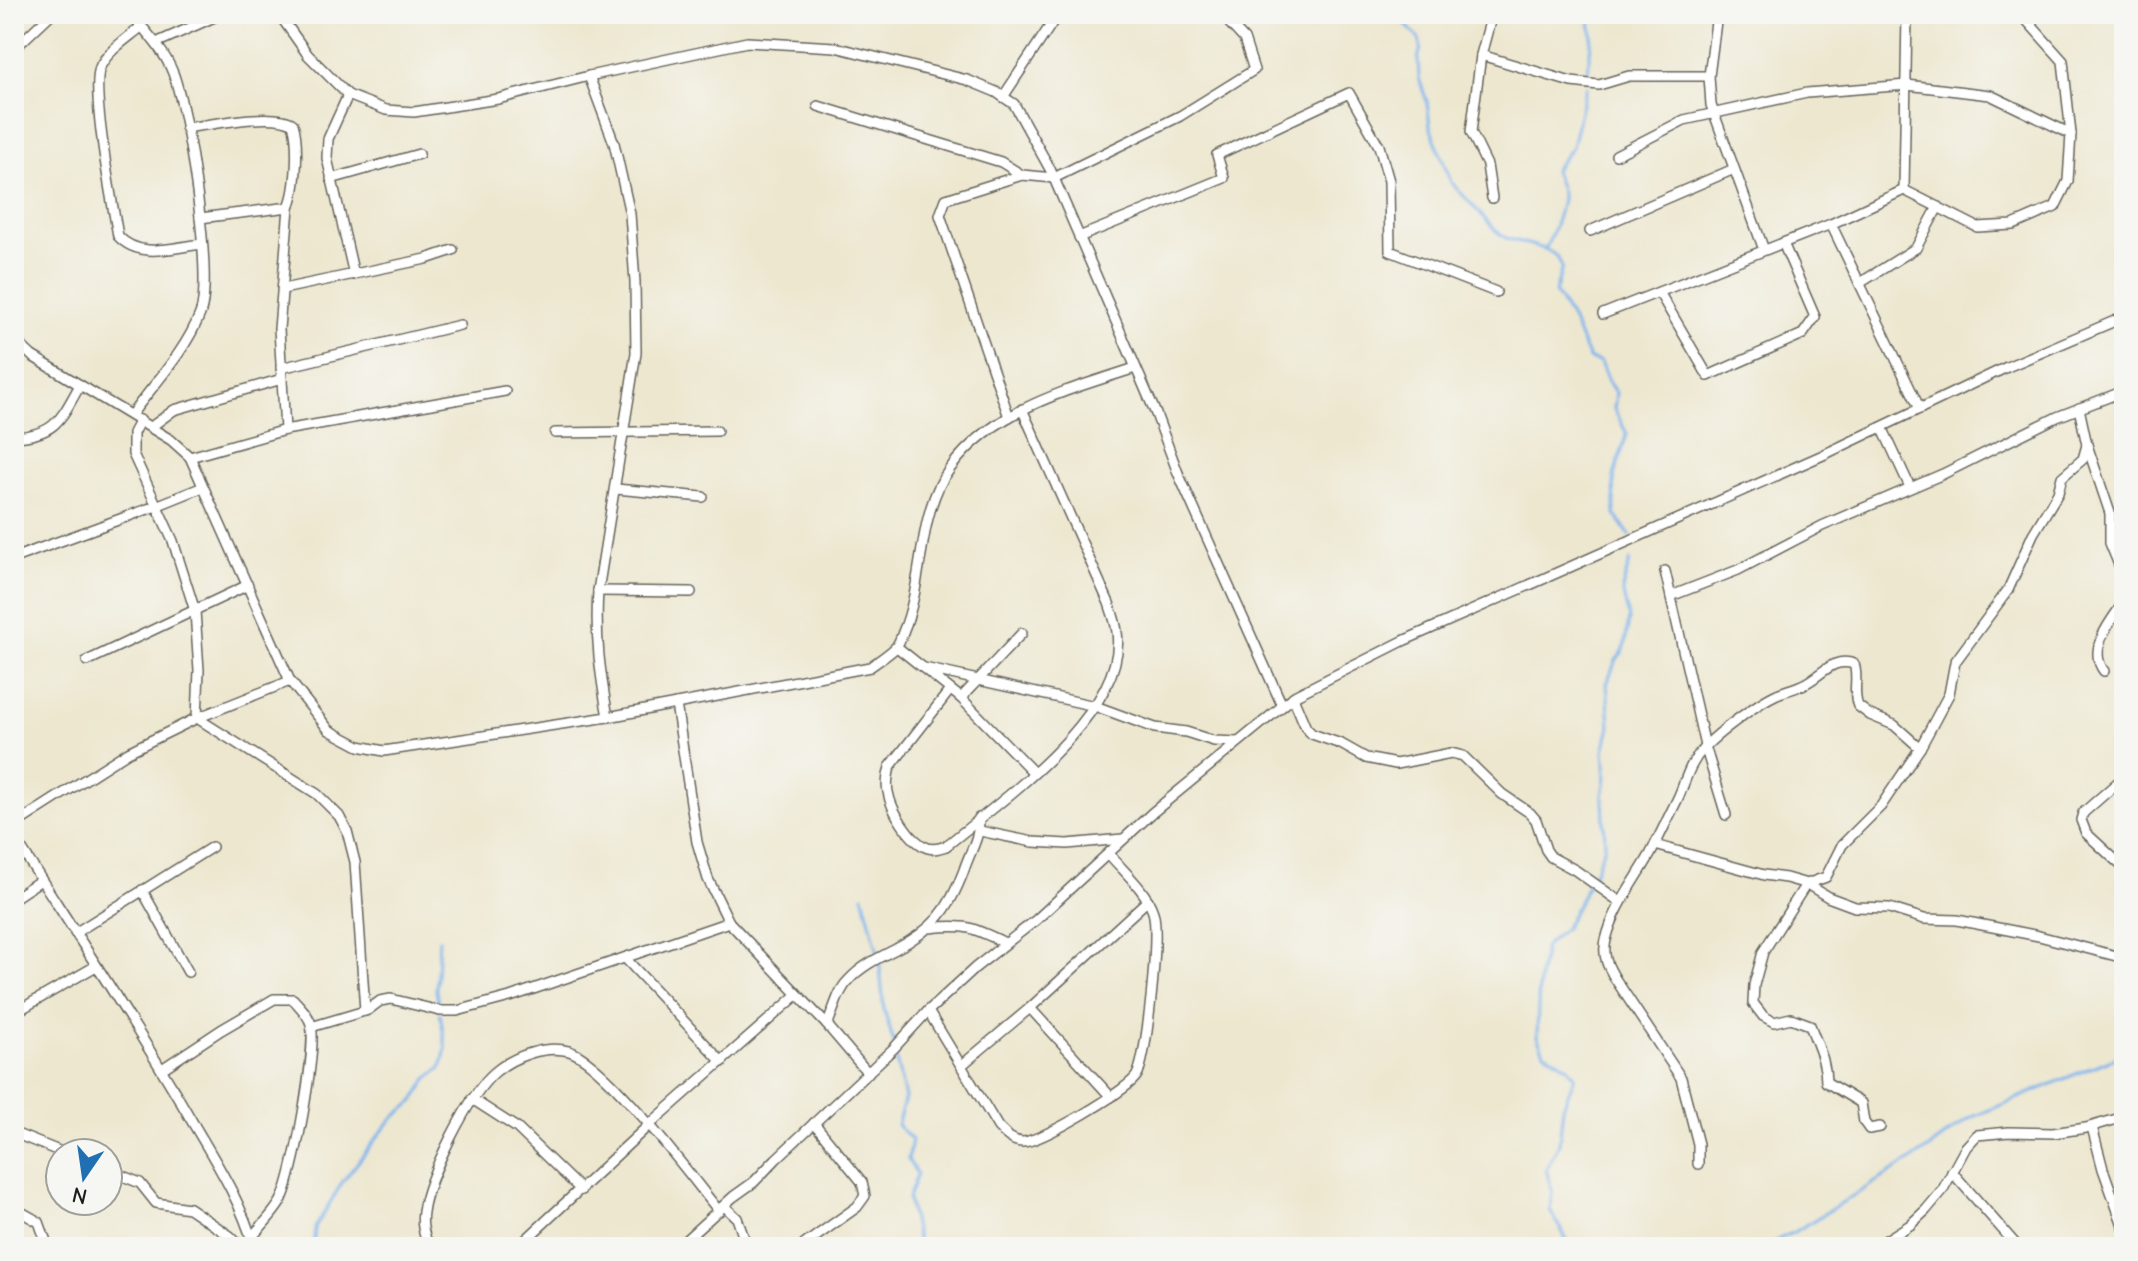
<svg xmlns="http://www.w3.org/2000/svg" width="2138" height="1261" font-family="'Comic Neue',sans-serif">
<rect width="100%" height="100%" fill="#f6f6f2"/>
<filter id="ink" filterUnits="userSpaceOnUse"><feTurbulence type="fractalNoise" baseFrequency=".0125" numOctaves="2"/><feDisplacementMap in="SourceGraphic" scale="16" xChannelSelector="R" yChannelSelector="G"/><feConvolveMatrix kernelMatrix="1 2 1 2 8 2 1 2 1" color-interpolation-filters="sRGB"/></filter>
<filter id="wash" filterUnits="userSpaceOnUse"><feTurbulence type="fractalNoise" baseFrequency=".006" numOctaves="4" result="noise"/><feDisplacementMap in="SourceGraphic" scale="32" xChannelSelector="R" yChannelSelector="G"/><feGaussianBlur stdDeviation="1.8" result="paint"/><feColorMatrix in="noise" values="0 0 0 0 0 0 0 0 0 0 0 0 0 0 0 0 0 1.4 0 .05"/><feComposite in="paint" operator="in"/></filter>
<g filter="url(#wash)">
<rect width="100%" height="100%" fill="#ede7cf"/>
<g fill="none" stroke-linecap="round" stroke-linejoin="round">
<g stroke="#7eb4ed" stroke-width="3">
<polyline points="1396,14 1419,39 1421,48 1418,59 1419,78 1427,102 1430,126 1451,182 1496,231 1506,238 1545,249 1557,256 1562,267 1555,293 1573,322 1589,359 1600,362 1608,382 1616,393 1614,409 1627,434 1614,476 1615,514 1630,536"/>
<polyline points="2117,14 2124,33"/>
<polyline points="1587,80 1592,35 1589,14"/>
<path d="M1545,249C1551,239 1563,205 1562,194C1561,187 1556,178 1554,170L1572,147L1586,87"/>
<polyline points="863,895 879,957 884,1010 894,1043"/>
<polyline points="439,1007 436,991 439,939"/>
<polyline points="894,1051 905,1098 897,1125 912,1140 908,1160 917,1174 908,1199 919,1247"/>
<polyline points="313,1247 315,1228 343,1181 391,1120 414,1101 427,1079 441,1068 446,1048 440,1014"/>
<polyline points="1571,1247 1550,1210 1552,1191 1546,1169 1559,1144 1563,1107 1575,1076 1568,1067 1544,1052 1537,1037 1539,979 1545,946 1565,928 1596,869 1605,845 1603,796 1606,777 1604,751 1610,726 1607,684 1615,662 1624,650 1626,638 1629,619 1622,589 1630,561"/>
<polyline points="1763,1247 1796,1231 1921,1154 1970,1118 2124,1054"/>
</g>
</g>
</g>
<g filter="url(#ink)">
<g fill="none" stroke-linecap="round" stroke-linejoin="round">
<defs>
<g id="minor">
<path d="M131,14C147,33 164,50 173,73C188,112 214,279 200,314C186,351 154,384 131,415"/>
<polyline points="279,14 308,55 348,95 386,110 414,112 498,99 589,76 747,42 835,47 967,80 996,92 1014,104 1050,169 1156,414 1178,473 1282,705"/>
<polyline points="1492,14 1481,55 1471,132 1487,165 1492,198"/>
<polyline points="1717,14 1709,76 1711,105 1764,250"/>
<path d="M141,27C128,38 110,49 101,65C89,86 113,206 118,236C140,260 173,247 202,244"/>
<polyline points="156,43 221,14"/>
<polyline points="14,49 51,14"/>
<polyline points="1481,55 1571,82 1599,85 1629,76 1709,76"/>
<path d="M589,76L614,143L630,214L635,282L636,353L598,591C595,638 600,672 608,717"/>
<polyline points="348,95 328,139 327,158 354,275"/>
<polyline points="1003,97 1058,14"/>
<polyline points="818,106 1001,162 1022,175"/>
<path d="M186,128C209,125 275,111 293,124C299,142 297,189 289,207L279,329L285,430"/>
<polyline points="1616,155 1684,120 1807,93 1907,85 1990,95 2071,134"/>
<polyline points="331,179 419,154"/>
<polyline points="1904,190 1977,227 2013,225 2055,207 2068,181 2071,134 2063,61 2021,14"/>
<polyline points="200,218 289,207"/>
<polyline points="1831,224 1920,409"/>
<polyline points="1590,231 1734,169"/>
<polyline points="1079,237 1224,178 1217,155 1349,93 1379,146 1389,181 1390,251 1496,292"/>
<polyline points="1860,283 1916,248 1938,207"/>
<polyline points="283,289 426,259 453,250"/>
<polyline points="1659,292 1708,376 1803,334 1815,317 1783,243"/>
<polyline points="1603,314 1831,224 1904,190 1907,14"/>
<path d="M14,339L32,356L171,440L190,457L290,681L329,730L359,746L384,751L608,717L870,667C878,661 888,655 895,648C899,644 901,638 903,632C923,586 918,521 943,479C985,411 1065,391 1135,368"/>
<polyline points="281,368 460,325"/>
<polyline points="1009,417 940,215 946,199 1022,175 1054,178 1180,116 1254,70 1244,39 1221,14"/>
<polyline points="140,420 133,433 133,454 173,541 195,611 199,670 197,718 317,794 339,816 347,831 355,862 365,1011"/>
<polyline points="151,427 174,410 282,379"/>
<polyline points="1882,427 1910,487"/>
<polyline points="555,433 717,431"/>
<path d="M14,437C56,435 61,419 80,385"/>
<polyline points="2087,445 2110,513 2110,543 2124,577"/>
<polyline points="190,457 285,430 505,391"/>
<polyline points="616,489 703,497"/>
<polyline points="156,506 203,487"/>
<polyline points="14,558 156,506"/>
<polyline points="1665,571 1705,746 1726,815"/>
<polyline points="598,591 691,592"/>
<polyline points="1671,596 1738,570 1822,526 1943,474 2057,417 2124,391"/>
<polyline points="897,647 961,698 1034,773"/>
<polyline points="87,661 248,585"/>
<polyline points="924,668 1095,706 1155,728 1186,732 1214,741 1238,742"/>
<path d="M2104,671C2087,649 2110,622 2124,602"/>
<path d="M950,690L890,767C888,775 886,783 888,792C891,810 910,842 928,848C935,850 940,848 946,846C1001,801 1128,712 1117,632C1116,622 1112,612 1109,603L1022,409"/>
<polyline points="1293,697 1306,728 1312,734 1341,744 1366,758 1396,764 1451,753 1463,756 1502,794 1530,813 1536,820 1546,850 1551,857 1575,870 1619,901"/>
<polyline points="961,698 1022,633"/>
<polyline points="676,704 697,842 708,879 729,922 827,1025 868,1073"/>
<polyline points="2124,777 2083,813 2081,820 2086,833 2124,868"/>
<polyline points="14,825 128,752 197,718 290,681"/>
<polyline points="980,831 1033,842 1067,844 1123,839"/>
<path d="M14,837C72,928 132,1018 186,1111C211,1155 240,1197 254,1247"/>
<polyline points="1655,845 1764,875 1786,878 1807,884 1828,897 1855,907 1889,908 1924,919 1957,920 2039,936 2124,958"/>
<polyline points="142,890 188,972"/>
<polyline points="14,898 41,880"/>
<path d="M930,928C966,924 972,927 1005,943"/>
<polyline points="75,933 212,847"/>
<polyline points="625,958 722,1062"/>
<polyline points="1030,1008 1111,1097"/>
<path d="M928,1011L998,1127C1005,1134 1012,1142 1023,1142C1040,1142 1129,1090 1137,1075C1147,1057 1160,932 1153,912C1146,890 1124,872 1109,854"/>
<polyline points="14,1013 96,966"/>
<path d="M827,1025C834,1011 837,992 848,981C860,967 878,958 894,950C933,930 949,911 964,870C970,851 980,838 979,818"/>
<polyline points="311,1027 368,1010 380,1001 391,999 440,1011 457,1011 510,997 729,922"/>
<polyline points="962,1065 1030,1008 1148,900"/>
<path d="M162,1069L221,1030L274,999H293C300,1007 308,1014 311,1024C317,1049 294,1175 282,1199C275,1213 261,1226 251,1238"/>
<polyline points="472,1099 517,1128 581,1190"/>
<path d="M1880,1127L1869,1129L1864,1122L1861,1103L1826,1082C1826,1060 1817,1045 1810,1025L1791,1018L1774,1022L1763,1016L1753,1003L1754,985L1763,952L1803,889L1807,884L1826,877L1842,845L1881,806L1920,748L1949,694L1955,662L2008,590L2033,534L2058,493L2062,477L2083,459L2087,445L2079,408"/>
<polyline points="2092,1127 2103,1169 2124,1228"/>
<polyline points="14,1133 64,1153"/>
<path d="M1698,1164V1144L1681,1078L1616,980C1608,967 1602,956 1606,940C1614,907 1635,882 1651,853C1660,835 1669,816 1678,798C1686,780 1689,764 1703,749C1716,734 1759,702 1777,694C1787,690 1797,688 1806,683C1823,674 1833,657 1854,664C1859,678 1852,692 1858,706L1870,715L1894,725L1920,748"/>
<polyline points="14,1168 14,1183"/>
<polyline points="108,1170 140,1183 156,1203 189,1208 230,1236 241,1247"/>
<polyline points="1952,1172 2018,1247"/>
<polyline points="724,1206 737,1218 747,1247"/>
<polyline points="14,1208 39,1222 48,1247"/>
<path d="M429,1247C424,1235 421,1225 423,1212C427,1178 469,1094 495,1072C514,1056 545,1045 569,1051C605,1061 692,1178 719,1211"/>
<polyline points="518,1247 649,1125 797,995"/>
<polyline points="678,1247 733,1197 754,1182 776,1159 894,1048 928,1011 976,967 1036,920 1152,813 1296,695 1403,641 1823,455 2007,367 2124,317"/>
<polyline points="801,1247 857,1207 865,1196 862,1182 814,1123"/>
<polyline points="1875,1247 1910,1225 1926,1210 1942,1191 1966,1147 1977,1135 2009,1132 2053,1133 2086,1128 2124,1117"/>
</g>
</defs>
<use href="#minor" stroke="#65635b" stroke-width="12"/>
<use href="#minor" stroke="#fff" stroke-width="9"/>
</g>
</g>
<rect width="2138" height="1261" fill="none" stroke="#f6f6f2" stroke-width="48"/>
<g transform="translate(84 1177) rotate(193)"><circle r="38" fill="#f6f6f2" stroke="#9f9f9c" stroke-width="2"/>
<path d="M0-6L14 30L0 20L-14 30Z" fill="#1f6fb2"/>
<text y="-12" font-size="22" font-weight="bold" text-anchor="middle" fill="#1c1c1c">N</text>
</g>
</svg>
